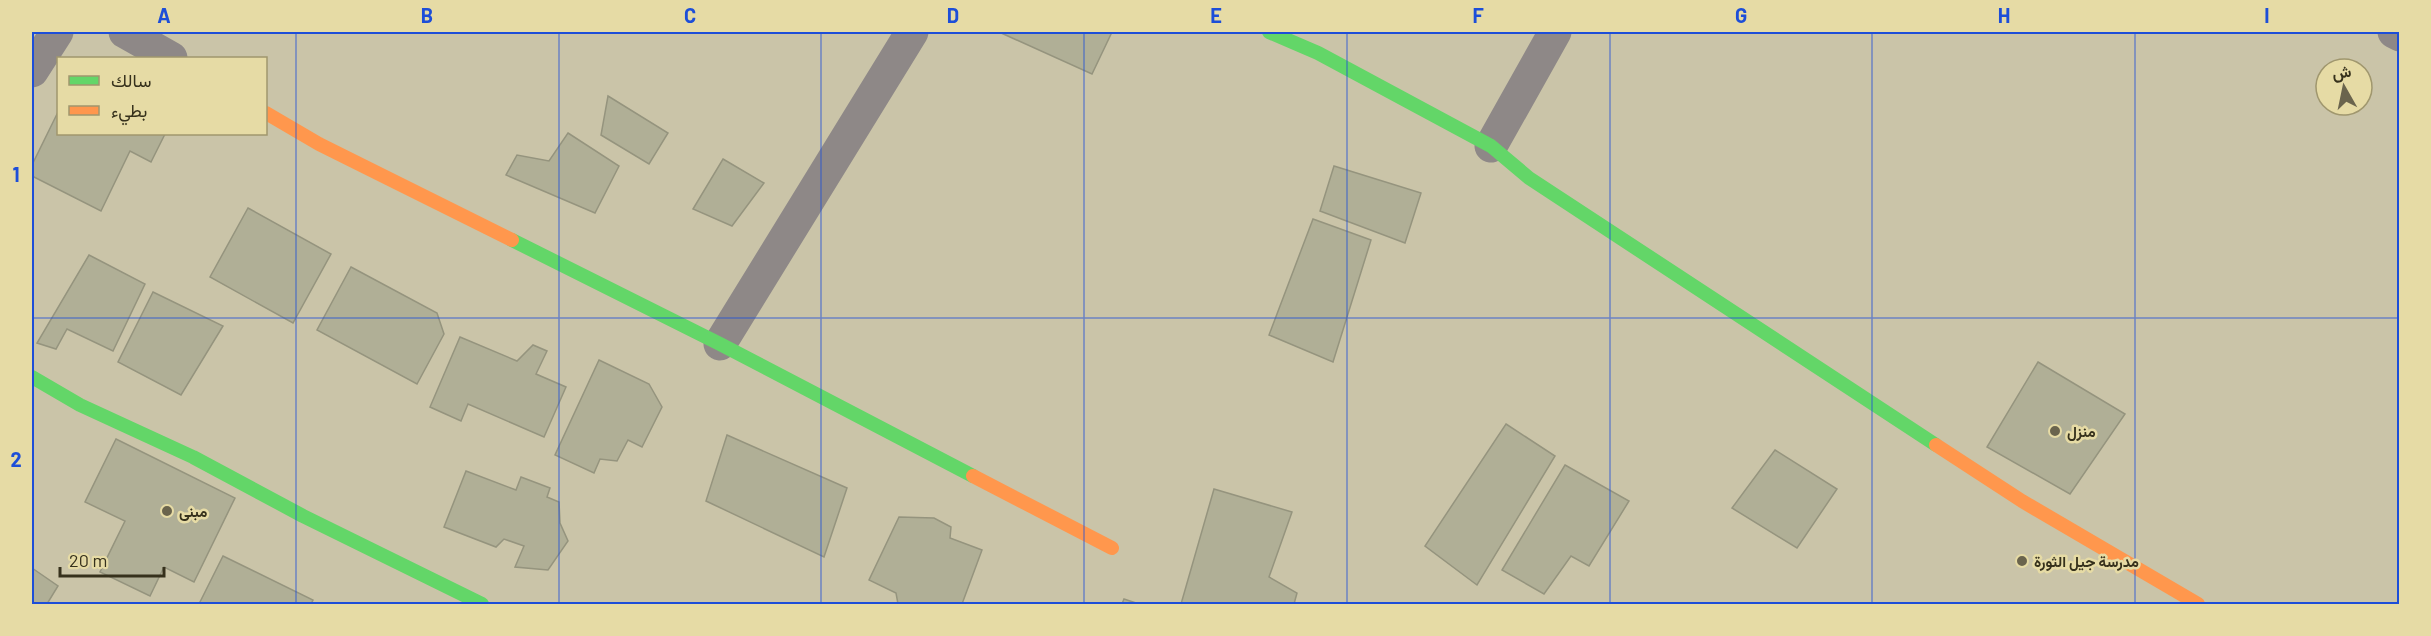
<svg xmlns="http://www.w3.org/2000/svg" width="2431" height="636" font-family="Barlow,Vazirmatn,sans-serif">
<rect width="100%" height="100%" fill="#cac4a8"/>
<g fill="#b0af96" stroke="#95947e" stroke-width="1.5">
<polygon points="999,32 1112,32 1092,74"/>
<polygon points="608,96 668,133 649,164 601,135"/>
<polygon points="58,112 58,134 165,134 151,162 130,151 101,211 32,176 32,165"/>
<polygon points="568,133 619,166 595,213 506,175 517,155 549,161"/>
<polygon points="723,159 764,183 732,226 693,209"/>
<polygon points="1334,166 1421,193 1405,243 1320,211"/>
<polygon points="248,208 331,254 293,323 210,277"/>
<polygon points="1313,219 1371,240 1333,362 1269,335"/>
<polygon points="89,255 145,284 113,351 67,329 56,349 37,343"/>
<polygon points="351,267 437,313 444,334 417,384 317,330"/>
<polygon points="153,292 223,326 181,395 118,362"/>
<polygon points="460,337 517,361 533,345 547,351 536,374 566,387 544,437 468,404 461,421 430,407"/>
<polygon points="599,360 649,384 662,407 642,447 628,440 617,461 600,459 594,473 555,455"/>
<polygon points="2038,362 2125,414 2070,494 1987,447"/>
<polygon points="1506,424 1555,456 1477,585 1425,546"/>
<polygon points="727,435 847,488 824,557 706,501"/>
<polygon points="116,439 235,498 194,582 164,567 150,596 100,572 125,521 85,502"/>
<polygon points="1775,450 1837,489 1797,548 1732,508"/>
<polygon points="1565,465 1629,501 1589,566 1571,556 1544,594 1502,570"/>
<polygon points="466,471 516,490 521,477 550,488 547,497 559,502 560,523 568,541 548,570 515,567 524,546 504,539 496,547 444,527"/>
<polygon points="1214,489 1292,512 1269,577 1297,593 1294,604 1181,604"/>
<polygon points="899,517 934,518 951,527 950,538 982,550 962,604 898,604 896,593 869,580"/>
<polygon points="223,556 313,600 311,604 199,604"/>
<polygon points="32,568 58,586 47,604 32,604"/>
<polygon points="1124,599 1139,604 1122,604"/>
</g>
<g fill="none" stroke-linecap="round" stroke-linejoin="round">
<g stroke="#8e8887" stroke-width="33">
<polyline points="125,32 171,58"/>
<polyline points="2394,32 2400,35"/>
<polyline points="32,71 57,32"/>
<polyline points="1491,146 1555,32"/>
<polyline points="720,344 912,32"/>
</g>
<g stroke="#63d668" stroke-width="14">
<polyline points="1269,32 1318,53 1491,146 1529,178 1936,445"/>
<polyline points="512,240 720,344 973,476"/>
<polyline points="32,377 80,405 193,457 303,516 482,604"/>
</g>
<g stroke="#ff974d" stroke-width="14">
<polyline points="266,113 319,144 512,240"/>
<polyline points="1936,445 2022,501 2198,604"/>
<polyline points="973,476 1112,548"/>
</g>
</g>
<path fill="none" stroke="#1d4ed8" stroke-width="1.5" stroke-opacity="0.55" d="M296,32V604M559,32V604M821,32V604M1084,32V604M1347,32V604M1610,32V604M1872,32V604M2135,32V604M32,318H2400"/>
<g fill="#6a644d" stroke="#e6dba5" stroke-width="2">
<circle cx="2055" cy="431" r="6"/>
<circle cx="167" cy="511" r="6"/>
<circle cx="2022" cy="561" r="6"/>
</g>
<g text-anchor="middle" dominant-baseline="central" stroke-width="5" stroke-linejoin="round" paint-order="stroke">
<g font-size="15" font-weight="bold" fill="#36311c" stroke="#e6dba5" text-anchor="start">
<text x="2067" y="431">منزل</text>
<text x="179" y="511">مبنى</text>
<text x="2034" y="561">مدرسة جيل الثورة</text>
</g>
</g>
<rect width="2431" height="636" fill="none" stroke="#e6dba5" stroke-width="66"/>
<rect x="57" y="57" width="210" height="78" fill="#e6dba5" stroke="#a0976e" stroke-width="1.5"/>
<rect x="69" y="76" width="30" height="9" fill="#63d668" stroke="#a0976e" stroke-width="1.5"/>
<text x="111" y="87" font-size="18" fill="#36311c">سالك</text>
<rect x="69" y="106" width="30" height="9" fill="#ff974d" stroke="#a0976e" stroke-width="1.5"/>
<text x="111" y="117" font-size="18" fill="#36311c">بطيء</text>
<g transform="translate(2344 87) rotate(351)"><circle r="28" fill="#e6dba5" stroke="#a0976e" stroke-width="1.5"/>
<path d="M0-4.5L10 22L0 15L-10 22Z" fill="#6a644d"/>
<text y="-9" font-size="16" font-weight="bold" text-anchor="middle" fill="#36311c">ش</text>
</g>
<path d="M60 567v9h104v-9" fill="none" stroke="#36311c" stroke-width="3"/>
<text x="69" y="567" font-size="18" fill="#36311c" stroke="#e6dba5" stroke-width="4.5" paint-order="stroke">20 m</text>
<rect x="33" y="33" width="2365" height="570" fill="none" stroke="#1d4ed8" stroke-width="2"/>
<g font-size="20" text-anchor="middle" font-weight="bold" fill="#1d4ed8">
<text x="164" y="23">A</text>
<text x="427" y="23">B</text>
<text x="690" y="23">C</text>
<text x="953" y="23">D</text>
<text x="1216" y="23">E</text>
<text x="1478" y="23">F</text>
<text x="1741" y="23">G</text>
<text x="2004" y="23">H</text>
<text x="2267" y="23">I</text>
<text x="16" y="182">1</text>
<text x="16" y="467">2</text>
</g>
</svg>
